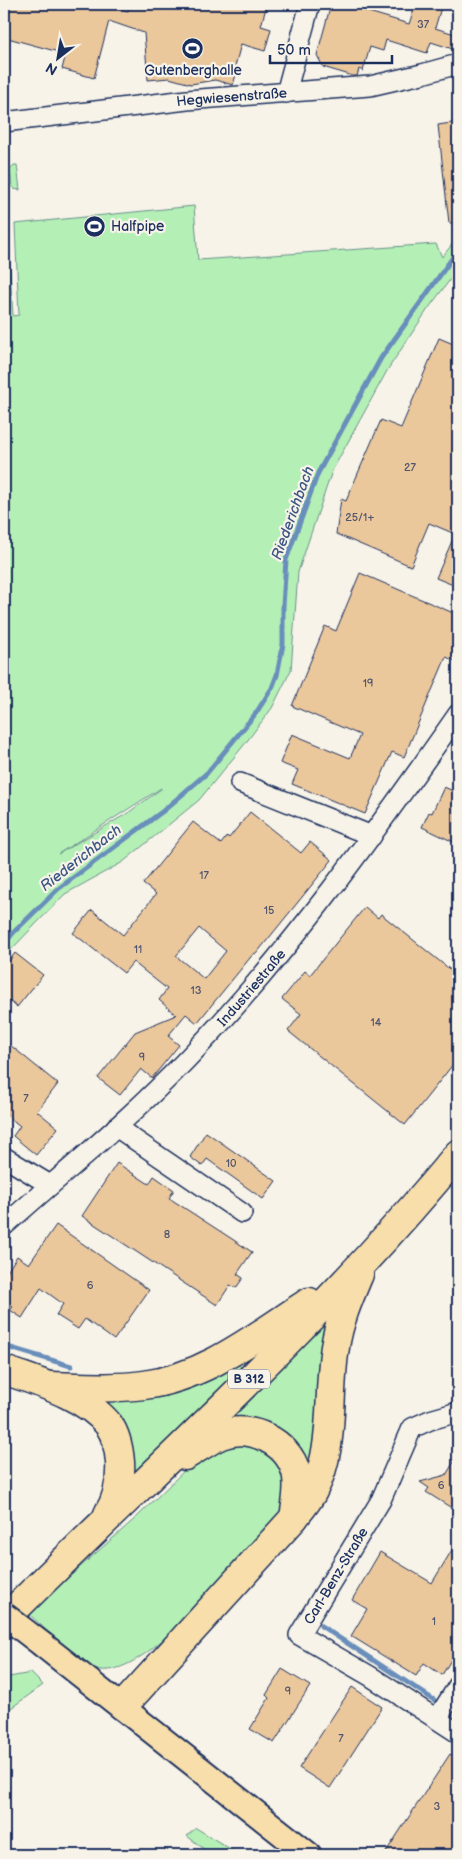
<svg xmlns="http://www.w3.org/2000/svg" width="462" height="1859" font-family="'Balsamiq Sans',sans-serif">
<rect width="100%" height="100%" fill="#f7f3e8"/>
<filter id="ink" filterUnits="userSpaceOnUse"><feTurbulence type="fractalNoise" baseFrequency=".02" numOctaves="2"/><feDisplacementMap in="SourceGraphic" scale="10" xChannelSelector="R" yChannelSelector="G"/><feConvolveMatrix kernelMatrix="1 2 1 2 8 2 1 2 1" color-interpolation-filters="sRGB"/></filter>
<g filter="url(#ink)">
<g fill="#b4f0b6" stroke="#68908a" fill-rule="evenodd">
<polygon points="14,165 17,165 20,190 14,189 12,187 10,169"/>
<path d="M4,196L7,224L13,316L19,315L15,224L194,206L198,260L436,244L442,257L458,237V269L428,309L388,369L332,471L298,572L291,670L272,708L244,745L199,800L123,862L65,894L4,957ZM161,789L128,813L58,854L161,788Z"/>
<polygon points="331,1312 314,1471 230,1422 251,1396"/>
<polygon points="235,1361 241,1367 211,1402 133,1480 92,1395"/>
<path d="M251,1442L282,1461L286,1508C267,1530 247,1551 227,1573C203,1600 136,1681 96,1669C81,1664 42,1626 28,1613L138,1516L195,1460L211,1449Z"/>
<polygon points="31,1673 43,1685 4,1713 4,1678"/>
<polygon points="196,1828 240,1855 212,1855 187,1836"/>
</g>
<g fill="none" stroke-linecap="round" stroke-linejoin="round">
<g stroke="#698ebb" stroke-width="5">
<polyline points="4,944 14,932 58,889 163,811 207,773 256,713 272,688 277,675 283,644 283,606 286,560 318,473 381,358 458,250"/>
<polyline points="4,1346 71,1366"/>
<polyline points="321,1626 434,1700"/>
<polyline points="456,1715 458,1716"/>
</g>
</g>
<g fill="#ebc79c" stroke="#1b2f5e" fill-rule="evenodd">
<polygon points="4,4 104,4 128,11 130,4 267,4 261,26 271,29 265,51 241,44 234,70 237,71 233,85 215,80 191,84 169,78 148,80 144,33 109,21 94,78 62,69 66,54 4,37"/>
<polygon points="331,4 364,4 362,10 409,24 416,4 442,4 435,28 458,35 456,50 431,42 427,53 386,40 383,51 370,47 363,71 359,69 357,76 353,76 323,67 317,55"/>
<polygon points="458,122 458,223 449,223 438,125"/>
<polygon points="439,338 458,346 458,587 436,578 455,534 429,523 411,566 336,534 341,499 346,501 381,420 401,428"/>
<polygon points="360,573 458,615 458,662 446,657 404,757 392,752 365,814 292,784 298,770 280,763 292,734 350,758 360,735 292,706 325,626 336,631"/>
<polygon points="444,787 458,793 458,844 422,827 429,812 432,813"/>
<path d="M250,812L301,853L310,842L332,860L256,954L254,953L197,1023L186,1014L168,1036L179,1045L152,1078L141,1069L120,1095L98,1078L135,1032L176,1015L159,1000L167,989L133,962L124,973L73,933L92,910L123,935L156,894L143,884L193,822L221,844L227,836L229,838ZM199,928L226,951L204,979L176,956Z"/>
<polygon points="365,907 378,918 381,914 458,976 458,1058 405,1125 288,1031 301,1014 282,999 305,971 310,975"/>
<polygon points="15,953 43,975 17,1007 4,997 4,967"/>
<polygon points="4,1040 58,1084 37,1111 58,1128 36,1155 13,1136 20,1126 4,1113"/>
<polygon points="206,1132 276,1181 263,1199 207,1159 202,1166 190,1157"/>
<polygon points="117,1163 149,1184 154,1176 174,1190 169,1198 252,1252 237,1274 243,1278 236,1288 230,1285 217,1305 82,1216"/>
<polygon points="56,1225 149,1290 114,1340 85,1319 78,1329 56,1315 63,1304 41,1288 22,1318 10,1310 13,1307 4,1301 4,1277 17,1256 29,1264"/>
<polygon points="458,1455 458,1512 426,1492 429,1488 420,1482 446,1475"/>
<polygon points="458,1540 458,1648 442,1675 424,1663 416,1676 351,1636 367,1609 352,1600 380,1552 432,1583"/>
<polygon points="282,1669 310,1686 274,1743 250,1729 269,1698 266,1695"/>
<polygon points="352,1687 382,1707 330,1788 299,1768"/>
<polygon points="450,1754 458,1759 458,1855 384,1855"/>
</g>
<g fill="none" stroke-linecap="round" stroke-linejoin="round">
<defs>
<g id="minor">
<polyline points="286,93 310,4"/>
<path id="s1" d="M4,122L187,100L370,86L422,74L458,64"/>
<polyline points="240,783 372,836"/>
<polyline points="116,1127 242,1213"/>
<polyline points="4,1157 50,1185"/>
<path id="s2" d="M4,1226C66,1171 131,1118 188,1058C289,953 375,833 458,714"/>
<polyline points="458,1412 430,1420 412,1428 381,1500 299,1635 370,1676 458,1733"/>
<polyline points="437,1719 458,1686"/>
</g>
<polyline id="major" points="43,1645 309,1855"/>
<g id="highway">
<path d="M4,1370C38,1382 86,1396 109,1425C116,1435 119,1450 120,1462C121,1480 118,1498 108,1514"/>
<path d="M52,1386C83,1387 113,1389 144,1385C207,1377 257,1335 309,1302"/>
<path d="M185,1456C197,1449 209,1440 221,1435C250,1423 288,1442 296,1472C300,1487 296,1503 294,1518"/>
<path d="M4,1620C157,1467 321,1321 458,1154"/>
<path d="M123,1706L293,1519C300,1510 308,1501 313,1491C336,1448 327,1393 335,1347C339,1321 349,1298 359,1274"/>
</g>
</defs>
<use href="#minor" stroke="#1b2f5e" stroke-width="22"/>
<use href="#major" stroke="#1b2f5e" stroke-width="28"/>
<use href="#highway" stroke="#1b2f5e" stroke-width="31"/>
<use href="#minor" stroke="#f7f3e8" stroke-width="19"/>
<use href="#major" stroke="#f8deab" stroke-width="24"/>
<use href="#highway" stroke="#f8deab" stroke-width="28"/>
<defs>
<polyline id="major-bridge" points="4,1615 43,1645"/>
</defs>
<use href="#major-bridge" stroke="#1b2f5e" stroke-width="28" stroke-linecap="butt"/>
<use href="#major-bridge" stroke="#f8deab" stroke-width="24"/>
</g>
</g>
<defs>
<symbol id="stadium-disc" viewBox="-11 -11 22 22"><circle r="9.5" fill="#1b2f5e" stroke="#f7f3e8"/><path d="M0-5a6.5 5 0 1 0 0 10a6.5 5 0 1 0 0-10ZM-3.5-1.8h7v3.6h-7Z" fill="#fff"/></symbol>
</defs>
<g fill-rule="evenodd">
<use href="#stadium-disc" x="180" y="36" width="25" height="25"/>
<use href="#stadium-disc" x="82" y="214" width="25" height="25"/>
</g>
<g text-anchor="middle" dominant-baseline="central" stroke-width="4.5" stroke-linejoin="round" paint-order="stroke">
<g font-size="11" fill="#4f556e">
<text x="423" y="24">37</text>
<text x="410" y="467">27</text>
<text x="360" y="517">25/1+</text>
<text x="368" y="683">19</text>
<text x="204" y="875">17</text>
<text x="269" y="910">15</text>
<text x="138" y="949">11</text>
<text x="196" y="990">13</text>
<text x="376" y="1022">14</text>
<text x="142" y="1057">9</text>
<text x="26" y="1098">7</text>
<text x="231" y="1163">10</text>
<text x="167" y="1234">8</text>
<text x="90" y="1285">6</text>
<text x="441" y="1485">6</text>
<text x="434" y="1621">1</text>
<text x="288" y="1691">9</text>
<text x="341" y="1738">7</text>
<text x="437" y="1806">3</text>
</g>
<rect fill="#f7f3e8" stroke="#5d6a87" stroke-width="1" x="228" y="1369.5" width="42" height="19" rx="4"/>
<g font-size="12" font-weight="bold" fill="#1b2f5e">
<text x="249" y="1379">B 312</text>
</g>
<g font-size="14" fill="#1b2f5e" stroke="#f7f3e8">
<text x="193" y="70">Gutenberghalle</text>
<text x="111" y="226" text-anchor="start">Halfpipe</text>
</g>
<g font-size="14" fill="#1b2f5e" stroke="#f7f3e8">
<text stroke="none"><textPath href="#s1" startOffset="229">Hegwiesenstraße</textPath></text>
<text stroke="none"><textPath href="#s2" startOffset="344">Industriestraße</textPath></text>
<text transform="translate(336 1576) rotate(-59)">Carl-Benz-Straße</text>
</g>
<g font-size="15" font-style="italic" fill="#3c5785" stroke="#f7f3e8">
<text transform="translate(293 513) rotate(-70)">Riederichbach</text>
<text transform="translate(81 858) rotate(-38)">Riederichbach</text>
</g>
</g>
<rect width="462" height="1859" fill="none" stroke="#f7f3e8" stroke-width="20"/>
<rect x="10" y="10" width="442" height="1839" fill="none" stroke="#1b2f5e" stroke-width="2" filter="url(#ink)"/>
<g transform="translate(58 58) rotate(211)" stroke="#f7f3e8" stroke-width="4" paint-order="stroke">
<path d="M0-4L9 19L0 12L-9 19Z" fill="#1b2f5e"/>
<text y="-8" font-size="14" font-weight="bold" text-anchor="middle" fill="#1b2f5e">N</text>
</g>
<path d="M270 55v8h122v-8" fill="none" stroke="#1b2f5e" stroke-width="2.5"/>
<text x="277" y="55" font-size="15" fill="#1b2f5e" stroke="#f7f3e8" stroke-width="4" paint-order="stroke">50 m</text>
</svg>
